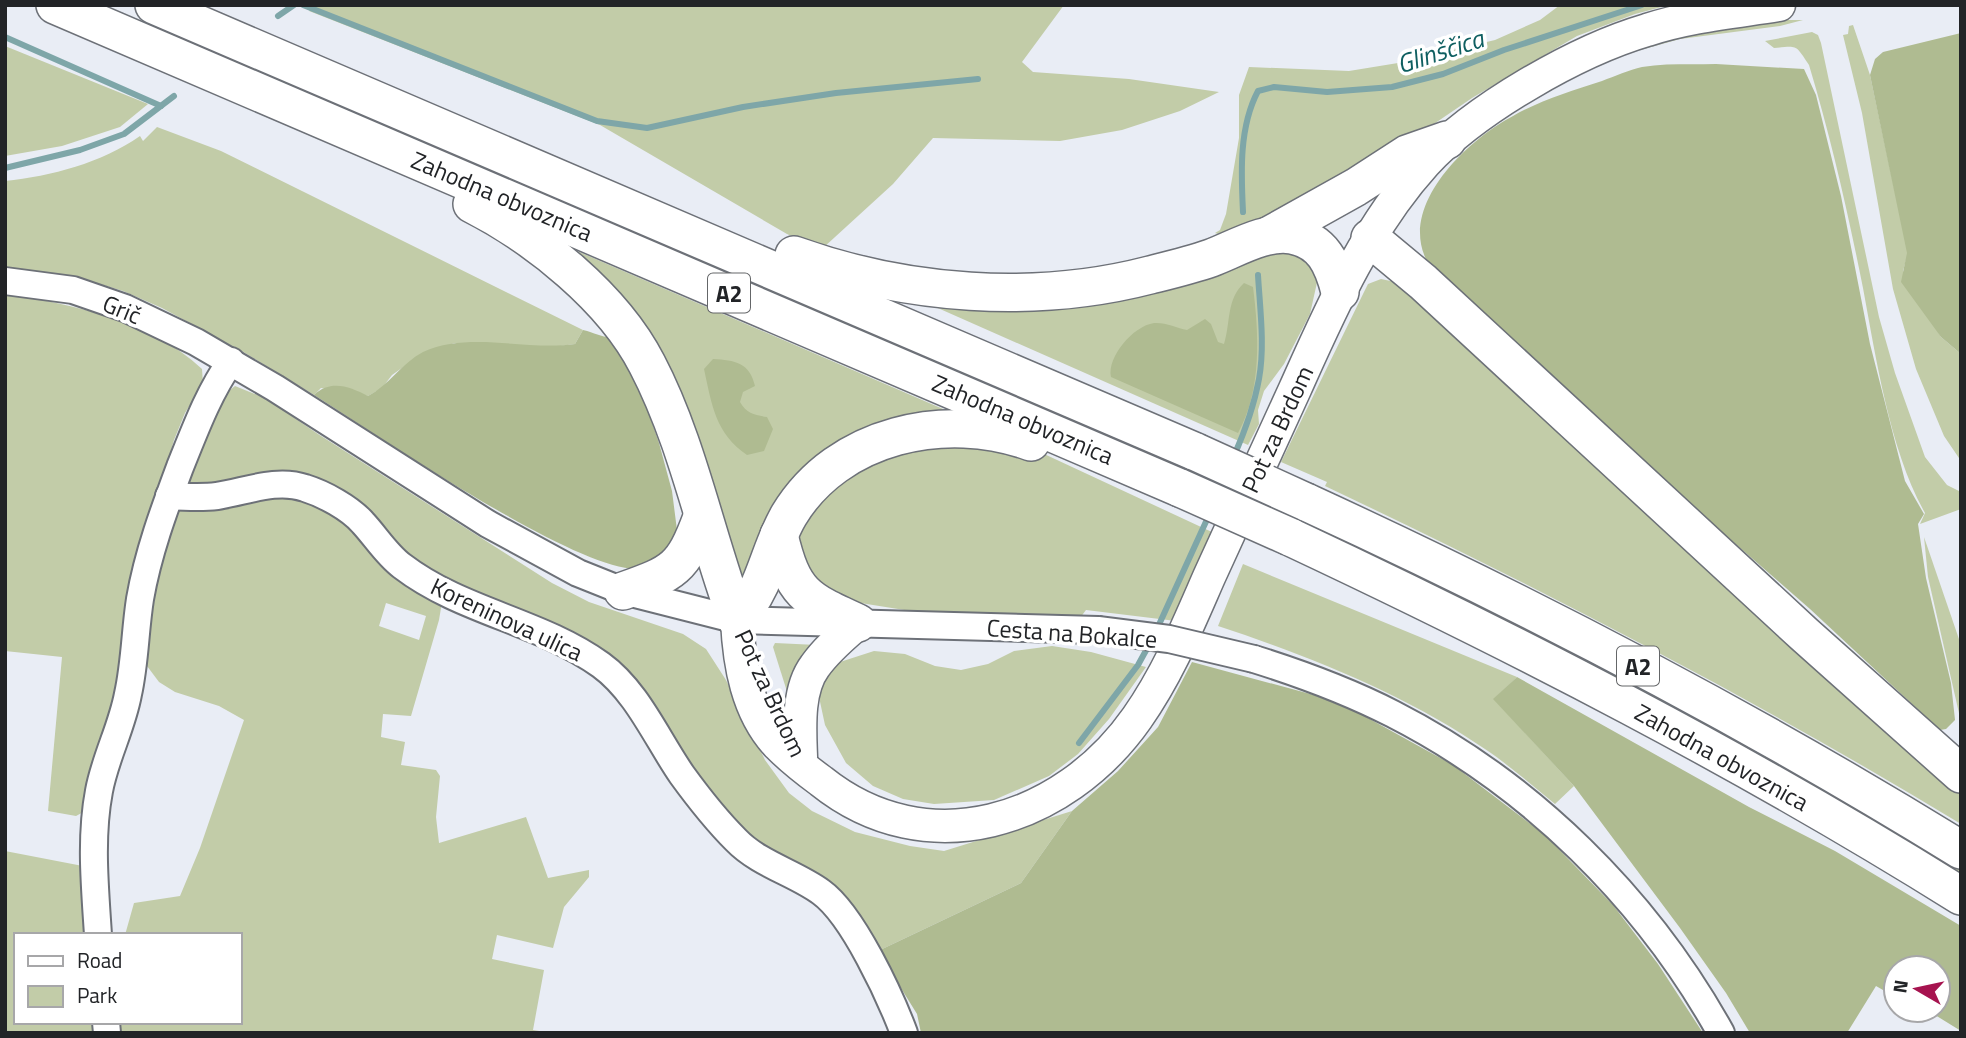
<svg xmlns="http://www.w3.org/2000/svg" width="1966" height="1038" font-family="'Titillium Web',sans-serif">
<rect width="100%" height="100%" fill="#e9edf5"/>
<g fill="#c2cca8" fill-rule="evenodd">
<polygon points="314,5 1064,5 1022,62 1033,72 1129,79 1219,92 1180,111 1122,130 1060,141 933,138 893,184 823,248 813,246 787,234 600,125 309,11"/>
<polygon points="1560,5 1669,5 1635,14 1577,36 1472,98 1403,145 1234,239 1215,233 1220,230 1226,214 1239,138 1239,95 1249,67 1349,71 1398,63 1495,40 1540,20"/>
<polygon points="1773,20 1803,20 1780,26 1680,39 1619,56 1666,35"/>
<polygon points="1853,25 1870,75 1908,253 1903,271 1941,337 1961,354 1961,461 1944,436 1916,369 1893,289 1862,113 1843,35 1848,34 1849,26"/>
<path d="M1812,32L1818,35L1821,43L1879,317L1895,373L1925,457L1947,485L1959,491L1961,509L1920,524L1925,513C1890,451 1876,358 1863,288C1848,213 1831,138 1809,65C1795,44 1798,46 1774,48L1765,41Z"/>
<polygon points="5,46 148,104 120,127 62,146 5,156"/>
<path d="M157,127L221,151L583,330L575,344L553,347L455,343L423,353L392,375L382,388L368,396L321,388L314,395L245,353L162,308L123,291L83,279L5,268V181C52,176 101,163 140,136L143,141Z"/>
<polygon points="571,250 577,251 950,412 875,434 745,590 692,436"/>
<polygon points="1268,253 1291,253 1314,265 1318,278 1310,314 1284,364 1264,391 1258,410 1259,424 1248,445 931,305 980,310 1032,307"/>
<path d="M1381,279L1400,283L1961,790V824C1755,699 1542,589 1325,486L1327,482L1281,462L1364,292L1368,284Z"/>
<path d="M5,293C74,306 149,319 202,369L203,384L185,413L174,440L157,499L118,695L99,754L90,768L87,778L93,792L89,809L76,816L48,811L62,657L5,651Z"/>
<polygon points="235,386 265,398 318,434 552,583 589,602 683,634 706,649 726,680 765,760 789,793 812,811 855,832 910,846 944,851 1072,811 1021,883 878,951 726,814 645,702 417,564 329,489 190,489 181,480 219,399"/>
<polygon points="913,442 1042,453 1214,533 1176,621 1086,610 1080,618 917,612 829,598 814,591 794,529 820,491"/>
<path d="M264,492L325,503L442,602L439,620L411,716L383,714L381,737L405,742L401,765L436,770L440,776L436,817L439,843L526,817L548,878L589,870V877L564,907L553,948L497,935L492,959L544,970L533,1030L552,1033H114L111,1022H240V935H125L134,903L180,896L200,848L244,720L219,706L175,692L159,682L144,662L143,613L177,506ZM386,603L426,616L419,640L379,626Z"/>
<polygon points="1301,514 1587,655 1961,866 1961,877 1296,524"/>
<polygon points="1924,537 1961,645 1961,722 1928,577"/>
<path d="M1243,564L1517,677L1494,699L1574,786L1555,804C1533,786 1511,767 1488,751C1407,695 1312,657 1218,626Z"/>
<polygon points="775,643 817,645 789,698 773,647"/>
<polygon points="1052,646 1091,652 1146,667 1109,719 1078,754 1049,776 994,800 934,804 903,799 873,786 846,763 825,725 819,697 824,677 840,662 874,651 905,654 935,666 961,670 988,664 1014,651"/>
<polygon points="5,851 88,867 91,935 16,935 16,1022 100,1022 102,1033 5,1033"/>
</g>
<g fill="#afbb91">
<polygon points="1961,33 1961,354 1941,337 1901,282 1907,253 1870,75 1875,59 1883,52"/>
<path d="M1716,64L1804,69L1816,95L1841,196L1870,344L1905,481L1924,514L1918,524L1926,578L1951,683L1955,720L1946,729L1940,730L1810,609L1676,492L1606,426L1441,278C1436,272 1428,265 1425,257C1401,202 1469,139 1513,116C1541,100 1571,91 1602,81C1615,76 1629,70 1642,67C1666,63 1692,65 1716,64Z"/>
<path d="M1244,283L1253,287C1259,334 1262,390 1238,433L1111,377C1107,357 1133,326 1154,323C1165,322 1177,328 1187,330L1205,319L1211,324L1218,342L1224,344C1231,322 1226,300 1244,283Z"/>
<path d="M583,330C596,333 601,338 615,337L640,388L659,443L672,491L678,538C667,553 662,564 643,568C587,580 370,430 314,395C331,379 350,387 368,396C389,385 402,363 423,352C470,331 526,351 575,344Z"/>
<path d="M713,359C735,360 750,363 755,386L743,392L740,402C747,414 755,415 767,417L773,429L764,451L747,455C715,433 712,405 704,369Z"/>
<polygon points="1192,662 1314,695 1357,712 1453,765 1545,835 1613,905 1658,964 1703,1033 921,1033 917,1014 878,951 1021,883 1072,811 1118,771 1158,727"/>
<polygon points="1517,677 1749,807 1835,851 1961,926 1961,1031 1927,1010 1938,1010 1938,968 1896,968 1896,991 1894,989 1890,994 1876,986 1847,1033 1750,1033 1726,993 1680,928 1574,786 1493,699"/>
</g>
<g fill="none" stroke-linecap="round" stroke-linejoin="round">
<g stroke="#7ea6a8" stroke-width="6">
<polyline points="303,5 597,121 647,128 743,107 836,93 978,79"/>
<polyline points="278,16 294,5"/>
<polyline points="5,37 161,106"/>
<polyline points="5,168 80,150 124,134 174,96"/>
<path d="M1243,212C1241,172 1239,127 1258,91L1274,87L1327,92L1392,87L1443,74L1504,50L1642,5"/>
<path d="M1234,456C1245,431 1254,406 1259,379C1265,346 1260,309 1258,275"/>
<polyline points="1157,629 1209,515"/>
<polyline points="1079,743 1138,665 1149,645"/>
</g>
<defs>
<g id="minor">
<polyline points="5,281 73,290 125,308 196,342 275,388 488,524 578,573 623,591 737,620 1098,630"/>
<path d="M169,496C185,497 201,498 217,496C245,492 276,478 305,488C324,494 350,508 363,523C376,537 387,555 402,566C462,612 540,621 601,665C637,691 657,739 682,775C698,797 717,821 736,840C759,864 795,873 821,892C853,915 890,996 904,1033"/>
<path d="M1254,659C1302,674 1348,691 1393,714C1530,784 1646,898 1721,1033"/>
<path d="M98,935C95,888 90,838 99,791C105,758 122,727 128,694C135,663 135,631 140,599C148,553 164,510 180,467C195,430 208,394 231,361"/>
<polyline points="106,1022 107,1033"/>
</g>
<g id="major">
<path d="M737,620C739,664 747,712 778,745C791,758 806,770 821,781C927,866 1064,822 1137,718C1168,674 1188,625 1209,577C1238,514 1266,452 1295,389C1330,311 1366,228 1425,163C1475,109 1576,51 1647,30C1690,16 1735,12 1779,5"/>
<path d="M801,757C800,729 797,690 815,666C827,649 843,636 858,623"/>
</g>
<g id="highway">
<polyline points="55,5 1180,488"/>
<polyline points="154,5 1196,452"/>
<path d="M472,204C537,237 613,298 647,364C688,442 706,537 737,620"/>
<polyline points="1270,235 1356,187 1407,154 1447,140"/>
<polyline points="1370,238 1423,282 1804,634 1961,774"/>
<path d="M794,255C906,295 1034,305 1150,275C1170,270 1191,265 1211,258C1235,249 1266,230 1292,235C1323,241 1333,264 1340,292"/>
<path d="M1306,502C1530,605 1751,720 1961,850"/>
<path d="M779,535C793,594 805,599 858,623"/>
<path d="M1290,537C1520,645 1745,761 1961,896"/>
<path d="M623,591C674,573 683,569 702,517"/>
<path d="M737,620C746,609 754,597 760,584C770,561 776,537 789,515C838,434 946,411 1031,442"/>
</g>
</defs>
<use href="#minor" stroke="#6d7178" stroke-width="30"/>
<use href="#major" stroke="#6d7178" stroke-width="35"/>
<use href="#highway" stroke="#6d7178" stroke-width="40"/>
<use href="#minor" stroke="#fff" stroke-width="26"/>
<use href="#major" stroke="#fff" stroke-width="32"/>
<use href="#highway" stroke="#fff" stroke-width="37"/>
<defs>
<polyline id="minor-bridge" points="1098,630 1169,639 1254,659"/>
<g id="highway-bridge">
<polyline points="1196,452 1306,502"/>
<polyline points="1180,488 1290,537"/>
</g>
</defs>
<use href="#minor-bridge" stroke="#6d7178" stroke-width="30" stroke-linecap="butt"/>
<use href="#highway-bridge" stroke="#6d7178" stroke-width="40" stroke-linecap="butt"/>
<use href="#minor-bridge" stroke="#fff" stroke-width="26"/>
<use href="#highway-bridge" stroke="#fff" stroke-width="37"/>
</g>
<g text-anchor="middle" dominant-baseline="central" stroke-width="7" stroke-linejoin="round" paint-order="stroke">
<g fill="#fff" stroke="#646668" stroke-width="2">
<rect x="708" y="273.5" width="42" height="39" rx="5"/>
<rect x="1617" y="646.5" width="42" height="39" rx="5"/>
</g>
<g font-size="23" font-weight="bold" fill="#222427">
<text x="729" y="293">A2</text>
<text x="1638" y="666">A2</text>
</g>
<g font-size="24" fill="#222427" stroke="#fff">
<text transform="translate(502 196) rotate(23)">Zahodna obvoznica</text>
<text transform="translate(122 309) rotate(22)">Grič</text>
<text transform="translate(1023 419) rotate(23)">Zahodna obvoznica</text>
<text transform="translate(1277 429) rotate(-65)">Pot za Brdom</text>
<text transform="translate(507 619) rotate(25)">Koreninova ulica</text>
<text transform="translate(1072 633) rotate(4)">Cesta na Bokalce</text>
<text transform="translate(771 693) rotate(65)">Pot za Brdom</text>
<text transform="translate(1722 757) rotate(29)">Zahodna obvoznica</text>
</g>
<g font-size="26" font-style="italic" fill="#0f5f61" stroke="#fff">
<text transform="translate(1440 51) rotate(-18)">Glinščica</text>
</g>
</g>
<rect width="1966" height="1038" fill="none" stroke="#222427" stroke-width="14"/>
<rect x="14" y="933" width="228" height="91" fill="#ffffff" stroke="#a7a7a9" stroke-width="2"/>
<rect x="28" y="956" width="35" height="10" fill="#ffffff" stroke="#a7a7a9" stroke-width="2"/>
<text x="77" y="968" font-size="21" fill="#222427">Road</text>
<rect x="28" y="986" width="35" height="21" fill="#c2cca8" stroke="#a7a7a9" stroke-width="2"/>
<text x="77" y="1003" font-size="21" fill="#222427">Park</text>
<g transform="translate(1917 989) rotate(279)"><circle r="33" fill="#ffffff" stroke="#a7a7a9" stroke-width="2"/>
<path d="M0-5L12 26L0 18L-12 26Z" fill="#a6134f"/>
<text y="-10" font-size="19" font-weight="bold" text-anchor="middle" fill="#222427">N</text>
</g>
</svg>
